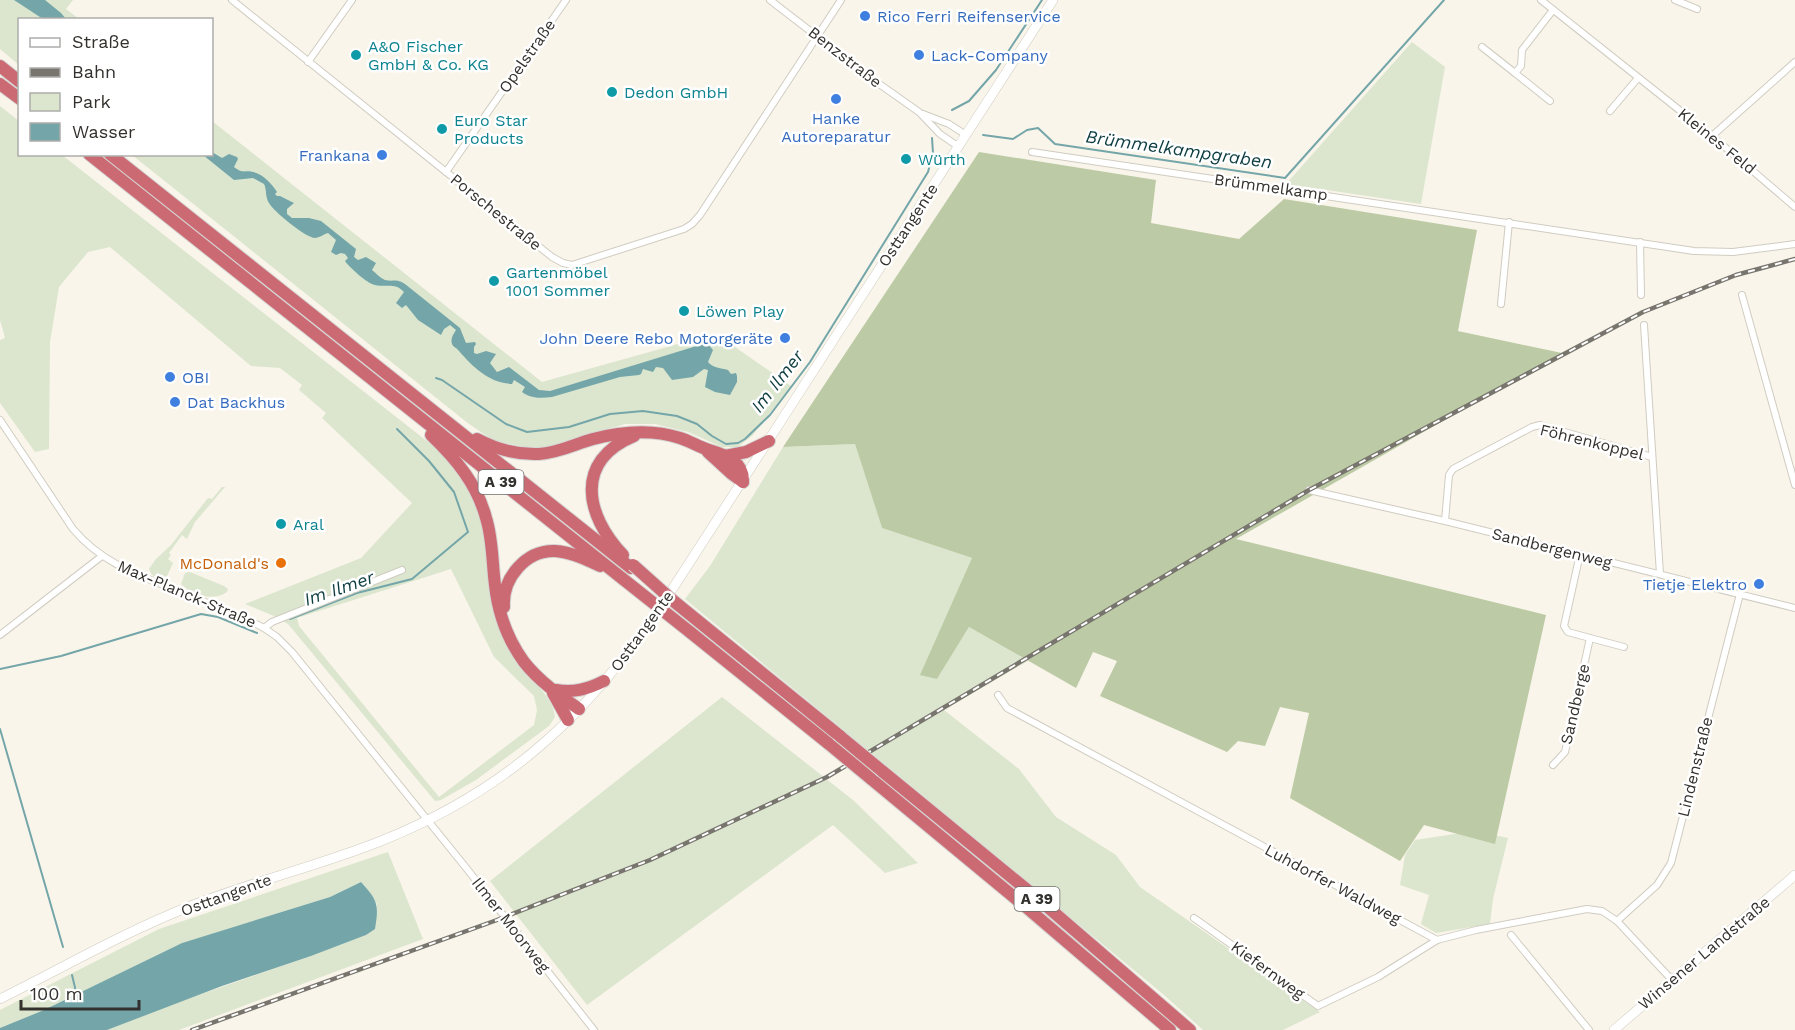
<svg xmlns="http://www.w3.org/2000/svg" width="1795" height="1030" font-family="'Work Sans',sans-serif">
<rect width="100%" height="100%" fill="#f9f5ea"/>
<g fill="#dce6ce" fill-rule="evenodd">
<polygon points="0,0 73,0 66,9 79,19 20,20 19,65 0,49"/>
<polygon points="1412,42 1445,67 1421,204 1286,184"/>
<path d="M0,106L19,121L20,154L62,155L437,449L458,470L475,498L518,660L547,697L553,708L555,717L549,726L476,780L441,800L435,801L288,624L274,616L245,604L361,558L412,503L322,418L326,413L299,390L302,385L280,368L251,366L110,247L88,252L59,287L50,342L49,449L35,452L0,403V340L5,338L0,320ZM451,569L494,657L534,696L537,710L534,725L439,797L299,626L297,618Z"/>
<polygon points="212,121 542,382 703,337 725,340 791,386 753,435 738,447 722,447 688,432 655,424 625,424 548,447 523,447 493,440 469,424 132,155 212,154"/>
<polygon points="855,444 882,528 972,558 937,679 969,627 1028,661 944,710 1019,769 1056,817 1116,855 1140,887 1320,1012 1283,1030 1203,1030 1164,995 685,599 710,566 783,447"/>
<polygon points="222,487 225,487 195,522 187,539 182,535 169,553 171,555 168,559 173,563 167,576 162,580 152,575 149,569 155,560 171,545 208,498 212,499"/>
<path d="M190,572L224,586L228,589L227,592C213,602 192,595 181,584L185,573Z"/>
<polygon points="722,697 853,800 918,863 885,873 833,825 587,1005 490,881"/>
<polygon points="1474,831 1508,838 1493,899 1490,924 1436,933 1421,924 1429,895 1400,885 1405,855 1415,840"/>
<polygon points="388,852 423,939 179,1030 107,1030 167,1006 311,956 366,935 375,928 377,904 361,882 330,897 182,943 44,1010 0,1028 0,1010 159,929"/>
</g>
<polygon fill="#bccba5" points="979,152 1156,180 1151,223 1239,239 1284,199 1477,230 1458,331 1562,353 1236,539 1546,615 1495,844 1424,825 1400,861 1290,798 1309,713 1280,707 1265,746 1238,741 1227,752 1100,696 1117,661 1093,652 1076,688 969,627 937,679 920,675 972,558 882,528 855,444 783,447"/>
<g fill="#74a6a9">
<polygon points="14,0 45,0 61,13 66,19 43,19"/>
<path d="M212,152L222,158L229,154L237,157L238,159L234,167C243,174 243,170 253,172C263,174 272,184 277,192L275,194L277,196H280L294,203L287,209V214L292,218H309L321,221L356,249L354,257L358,260L366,257L376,263L372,270C376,273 380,278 385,280C394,282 396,278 405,284L460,328L466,343L475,342L476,344L474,347V353L477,354L486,351L496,354L490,363L497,372L509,367L539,390L550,391L703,344H708L713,350L708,362C713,368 721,368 728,370L731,374L736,373L737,376V382L730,395L715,392L705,387L708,370L704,369L693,377L672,380L663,368L656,367L653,372L643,369L641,374L639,375L620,377L552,397C541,398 531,399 522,392L525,387L514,380L512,384C489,383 473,367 459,351C457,348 453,347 452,344C450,339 454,333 456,330L450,325L444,329L441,335L418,320L406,305L402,308L396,303L404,292C394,281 384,289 372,284C365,281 350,268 345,261L348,258L345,254L341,253L336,255L331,252L336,240L328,233C324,234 319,238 315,238C306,238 273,211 269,203C265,197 267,190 264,184L253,178L234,180L203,155L212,154Z"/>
<path d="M361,882C378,901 379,904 375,929L366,935L311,956L222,986L107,1030H0V1028L44,1010L182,943L330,897Z"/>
</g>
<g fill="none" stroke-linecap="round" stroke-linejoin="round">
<g stroke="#74a6a9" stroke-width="2">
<polyline points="952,110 969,101 996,70 1042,0"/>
<polyline points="983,135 1013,139 1027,130 1038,128 1055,144 1285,178 1444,0"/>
<polyline points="436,378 442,380 506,424 527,432 569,427 610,414 643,411 677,416 697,424 712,436 726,444 738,443 745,439 770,415 810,362 928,172 933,153 932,138"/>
<polyline points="290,619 357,593 412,579 468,532 454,492 429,461 397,429"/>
<polyline points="0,669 61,656 201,614 218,617 257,633"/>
<polyline points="0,729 63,947"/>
<polyline points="72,975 77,996"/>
</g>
<defs>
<g id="street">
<polyline points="232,0 552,257 563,263 572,265 684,229 692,224 700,215 841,0"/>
<polyline points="770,0 875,81 919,112 940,134 959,147"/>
<polyline points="1541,0 1712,136 1795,207"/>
<polyline points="1675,0 1697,9"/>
<polyline points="1482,47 1515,73"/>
<polyline points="308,62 352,0"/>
<polyline points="1550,101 1515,73 1521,66 1522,50 1553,10"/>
<polyline points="1610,111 1638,78"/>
<polyline points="923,114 949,124 966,135"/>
<polyline points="1712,136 1795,62"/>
<polyline points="1032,152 1694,251 1733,252 1795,244"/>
<polyline points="446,172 566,0"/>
<polyline points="1640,242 1641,295"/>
<polyline points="1742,295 1795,485"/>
<polyline points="1501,304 1509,222"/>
<polyline points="1644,325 1660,574"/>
<path d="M0,420L73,529C100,561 133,573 171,588C202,601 234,613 264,628L277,637L292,652L467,869L594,1030"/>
<polyline points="1309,490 1445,521 1795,608"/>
<polyline points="1445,521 1449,475 1453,469 1532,427 1540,425 1652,457"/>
<polyline points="264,628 272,622 402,570"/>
<polyline points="0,635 102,556"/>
<polyline points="1590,638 1624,647"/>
<polyline points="998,695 1007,708 1437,940"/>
<polyline points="1553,765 1565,752 1590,638 1568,632 1564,626 1580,554"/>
<polyline points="1194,918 1318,1006 1378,977 1437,940 1476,930 1587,909 1602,911 1617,921 1672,980"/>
<polyline points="1617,921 1657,885 1671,863 1740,594"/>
<polyline points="1511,935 1589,1030"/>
</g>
<g id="secondary">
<path d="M0,999C62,968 123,933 188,907C251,882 318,866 381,841C441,817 499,783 547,740C593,700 630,652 664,602L1053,0"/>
<polyline points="1614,1030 1795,875"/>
</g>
<g id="highway">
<polyline points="0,66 20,82"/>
<polyline points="0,84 20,99"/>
<polyline points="89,154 623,579"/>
<polyline points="110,154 631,568"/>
<path d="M431,435C456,459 477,484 486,518C493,540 492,563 495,585C498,612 508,640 524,662C539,681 559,695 579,709"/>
<path d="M477,439C496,449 517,455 539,454C558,453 575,444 593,439C620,432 652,429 680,438C690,441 699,447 709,450C726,455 744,462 743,482"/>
<polyline points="708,452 732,474 743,482"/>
<polyline points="725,456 746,452 769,441"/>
<path d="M623,555C585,515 574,461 634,436"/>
<polyline points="671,599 841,737"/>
<path d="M504,607C502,578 526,550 555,551C571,552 586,559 600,566"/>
<polyline points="690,632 829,744"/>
<path d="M556,690C574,693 588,689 604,681"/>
<polyline points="553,693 568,720"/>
<polyline points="882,771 1043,903 1190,1030"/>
<polyline points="870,778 1026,907 1170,1030"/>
</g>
</defs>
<use href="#street" stroke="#d0ccc1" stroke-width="8"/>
<use href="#secondary" stroke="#d0ccc1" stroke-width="10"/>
<use href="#highway" stroke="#d6d6d5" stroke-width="14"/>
<use href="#street" stroke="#fff" stroke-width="6"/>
<use href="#secondary" stroke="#fff" stroke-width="9"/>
<use href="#highway" stroke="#cb6a73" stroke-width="12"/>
<defs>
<polyline id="rail" points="192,1030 497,920 650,860 827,777 1309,490 1643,312 1736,275 1795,259"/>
</defs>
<use href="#rail" stroke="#78756e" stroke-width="4.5"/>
<use href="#rail" stroke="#fff" stroke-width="2" stroke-dasharray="7" stroke-linecap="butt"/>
<defs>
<g id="highway-bridge">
<polyline points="633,565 671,599"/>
<polyline points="623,579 690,632"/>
<polyline points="841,737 882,771"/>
<polyline points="829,744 870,778"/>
</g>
</defs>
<use href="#highway-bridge" stroke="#d6d6d5" stroke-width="14" stroke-linecap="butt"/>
<use href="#highway-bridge" stroke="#cb6a73" stroke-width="12"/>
</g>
<g fill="#3f7fe0" stroke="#fff" stroke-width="2">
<circle cx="865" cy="16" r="6"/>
<circle cx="919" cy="55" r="6"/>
<circle cx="836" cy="99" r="6"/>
<circle cx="382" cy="155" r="6"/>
<circle cx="785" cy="338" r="6"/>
<circle cx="170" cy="377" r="6"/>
<circle cx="175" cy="402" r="6"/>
<circle cx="1759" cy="584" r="6"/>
</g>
<g fill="#0f9aa8" stroke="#fff" stroke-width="2">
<circle cx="356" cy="55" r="6"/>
<circle cx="612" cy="92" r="6"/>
<circle cx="442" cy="129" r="6"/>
<circle cx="906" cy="159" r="6"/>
<circle cx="494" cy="281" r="6"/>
<circle cx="684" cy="311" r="6"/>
<circle cx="281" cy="524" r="6"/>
</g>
<circle fill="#e8710a" stroke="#fff" stroke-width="2" cx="281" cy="563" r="6"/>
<g text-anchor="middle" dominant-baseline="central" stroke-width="5" stroke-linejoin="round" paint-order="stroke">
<g fill="#fff" stroke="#706f6c" stroke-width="1.5">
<rect x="478.5" y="470" width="45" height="24" rx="4.5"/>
<rect x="1014.5" y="887" width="45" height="24" rx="4.5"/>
</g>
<g font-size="15" font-weight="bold" fill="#33312d">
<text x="501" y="482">A 39</text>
<text x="1037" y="899">A 39</text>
</g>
<g font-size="16" fill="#366cbe" stroke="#fff" text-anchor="start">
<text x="877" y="16">Rico Ferri Reifenservice</text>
<text x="931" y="55">Lack-Company</text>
<text x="836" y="118" text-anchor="middle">Hanke<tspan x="836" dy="18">Autoreparatur</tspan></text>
<text x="370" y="155" text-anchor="end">Frankana</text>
<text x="773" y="338" text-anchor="end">John Deere Rebo Motorgeräte</text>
<text x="182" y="377">OBI</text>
<text x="187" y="402">Dat Backhus</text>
<text x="1747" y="584" text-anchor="end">Tietje Elektro</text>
</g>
<g font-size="16" fill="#0d838f" stroke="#fff" text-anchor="start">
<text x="368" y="46">A&amp;O Fischer<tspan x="368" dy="18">GmbH &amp; Co. KG</tspan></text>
<text x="624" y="92">Dedon GmbH</text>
<text x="454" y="120">Euro Star<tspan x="454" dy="18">Products</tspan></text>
<text x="918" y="159">Würth</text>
<text x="506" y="272">Gartenmöbel<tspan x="506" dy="18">1001 Sommer</tspan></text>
<text x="696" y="311">Löwen Play</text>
<text x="293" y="524">Aral</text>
</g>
<g font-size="16" fill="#33312d" stroke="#fff">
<text transform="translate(527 56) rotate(-55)">Opelstraße</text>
<text transform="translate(845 57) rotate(38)">Benzstraße</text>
<text transform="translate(1717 141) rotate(39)">Kleines Feld</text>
<text transform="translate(1271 187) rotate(8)">Brümmelkamp</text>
<text transform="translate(496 212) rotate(39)">Porschestraße</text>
<text transform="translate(908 225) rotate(-57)">Osttangente</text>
<text transform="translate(1592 442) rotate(14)">Föhrenkoppel</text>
<text transform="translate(1552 548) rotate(14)">Sandbergenweg</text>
<text transform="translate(187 594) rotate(23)">Max-Planck-Straße</text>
<text transform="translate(642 631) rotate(-54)">Osttangente</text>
<text transform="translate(1575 704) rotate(-77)">Sandberge</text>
<text transform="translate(1695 767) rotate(-76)">Lindenstraße</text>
<text transform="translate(1333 884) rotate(28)">Luhdorfer Waldweg</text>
<text transform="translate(226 895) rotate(-20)">Osttangente</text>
<text transform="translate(511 925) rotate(52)">Ilmer Moorweg</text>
<text transform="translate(1704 953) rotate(-40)">Winsener Landstraße</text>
<text transform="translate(1268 970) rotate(36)">Kiefernweg</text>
</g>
<g font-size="16" fill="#c56008" stroke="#fff" text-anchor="end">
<text x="269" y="563">McDonald's</text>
</g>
<g font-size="18" font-style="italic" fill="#0d3d40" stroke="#fff">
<text transform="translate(1179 149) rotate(8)">Brümmelkampgraben</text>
<text transform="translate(777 381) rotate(-52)">Im Ilmer</text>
<text transform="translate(339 588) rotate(-19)">Im Ilmer</text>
</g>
</g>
<rect x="18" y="18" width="195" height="138" fill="#ffffff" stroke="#adadab" stroke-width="1.5"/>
<rect x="30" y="38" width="30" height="9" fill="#ffffff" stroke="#adadab" stroke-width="1.5"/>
<text x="72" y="48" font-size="18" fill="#33312d">Straße</text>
<rect x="30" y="68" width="30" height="9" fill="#78756e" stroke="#adadab" stroke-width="1.5"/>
<text x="72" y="78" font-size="18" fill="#33312d">Bahn</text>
<rect x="30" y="93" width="30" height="18" fill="#dce6ce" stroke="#adadab" stroke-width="1.5"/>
<text x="72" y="108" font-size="18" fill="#33312d">Park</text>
<rect x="30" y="123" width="30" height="18" fill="#74a6a9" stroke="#adadab" stroke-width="1.5"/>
<text x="72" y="138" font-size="18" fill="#33312d">Wasser</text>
<path d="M21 1000v9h118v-9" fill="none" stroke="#33312d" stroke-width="3"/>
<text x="30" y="1000" font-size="18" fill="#33312d" stroke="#ffffff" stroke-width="4.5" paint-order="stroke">100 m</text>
</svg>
